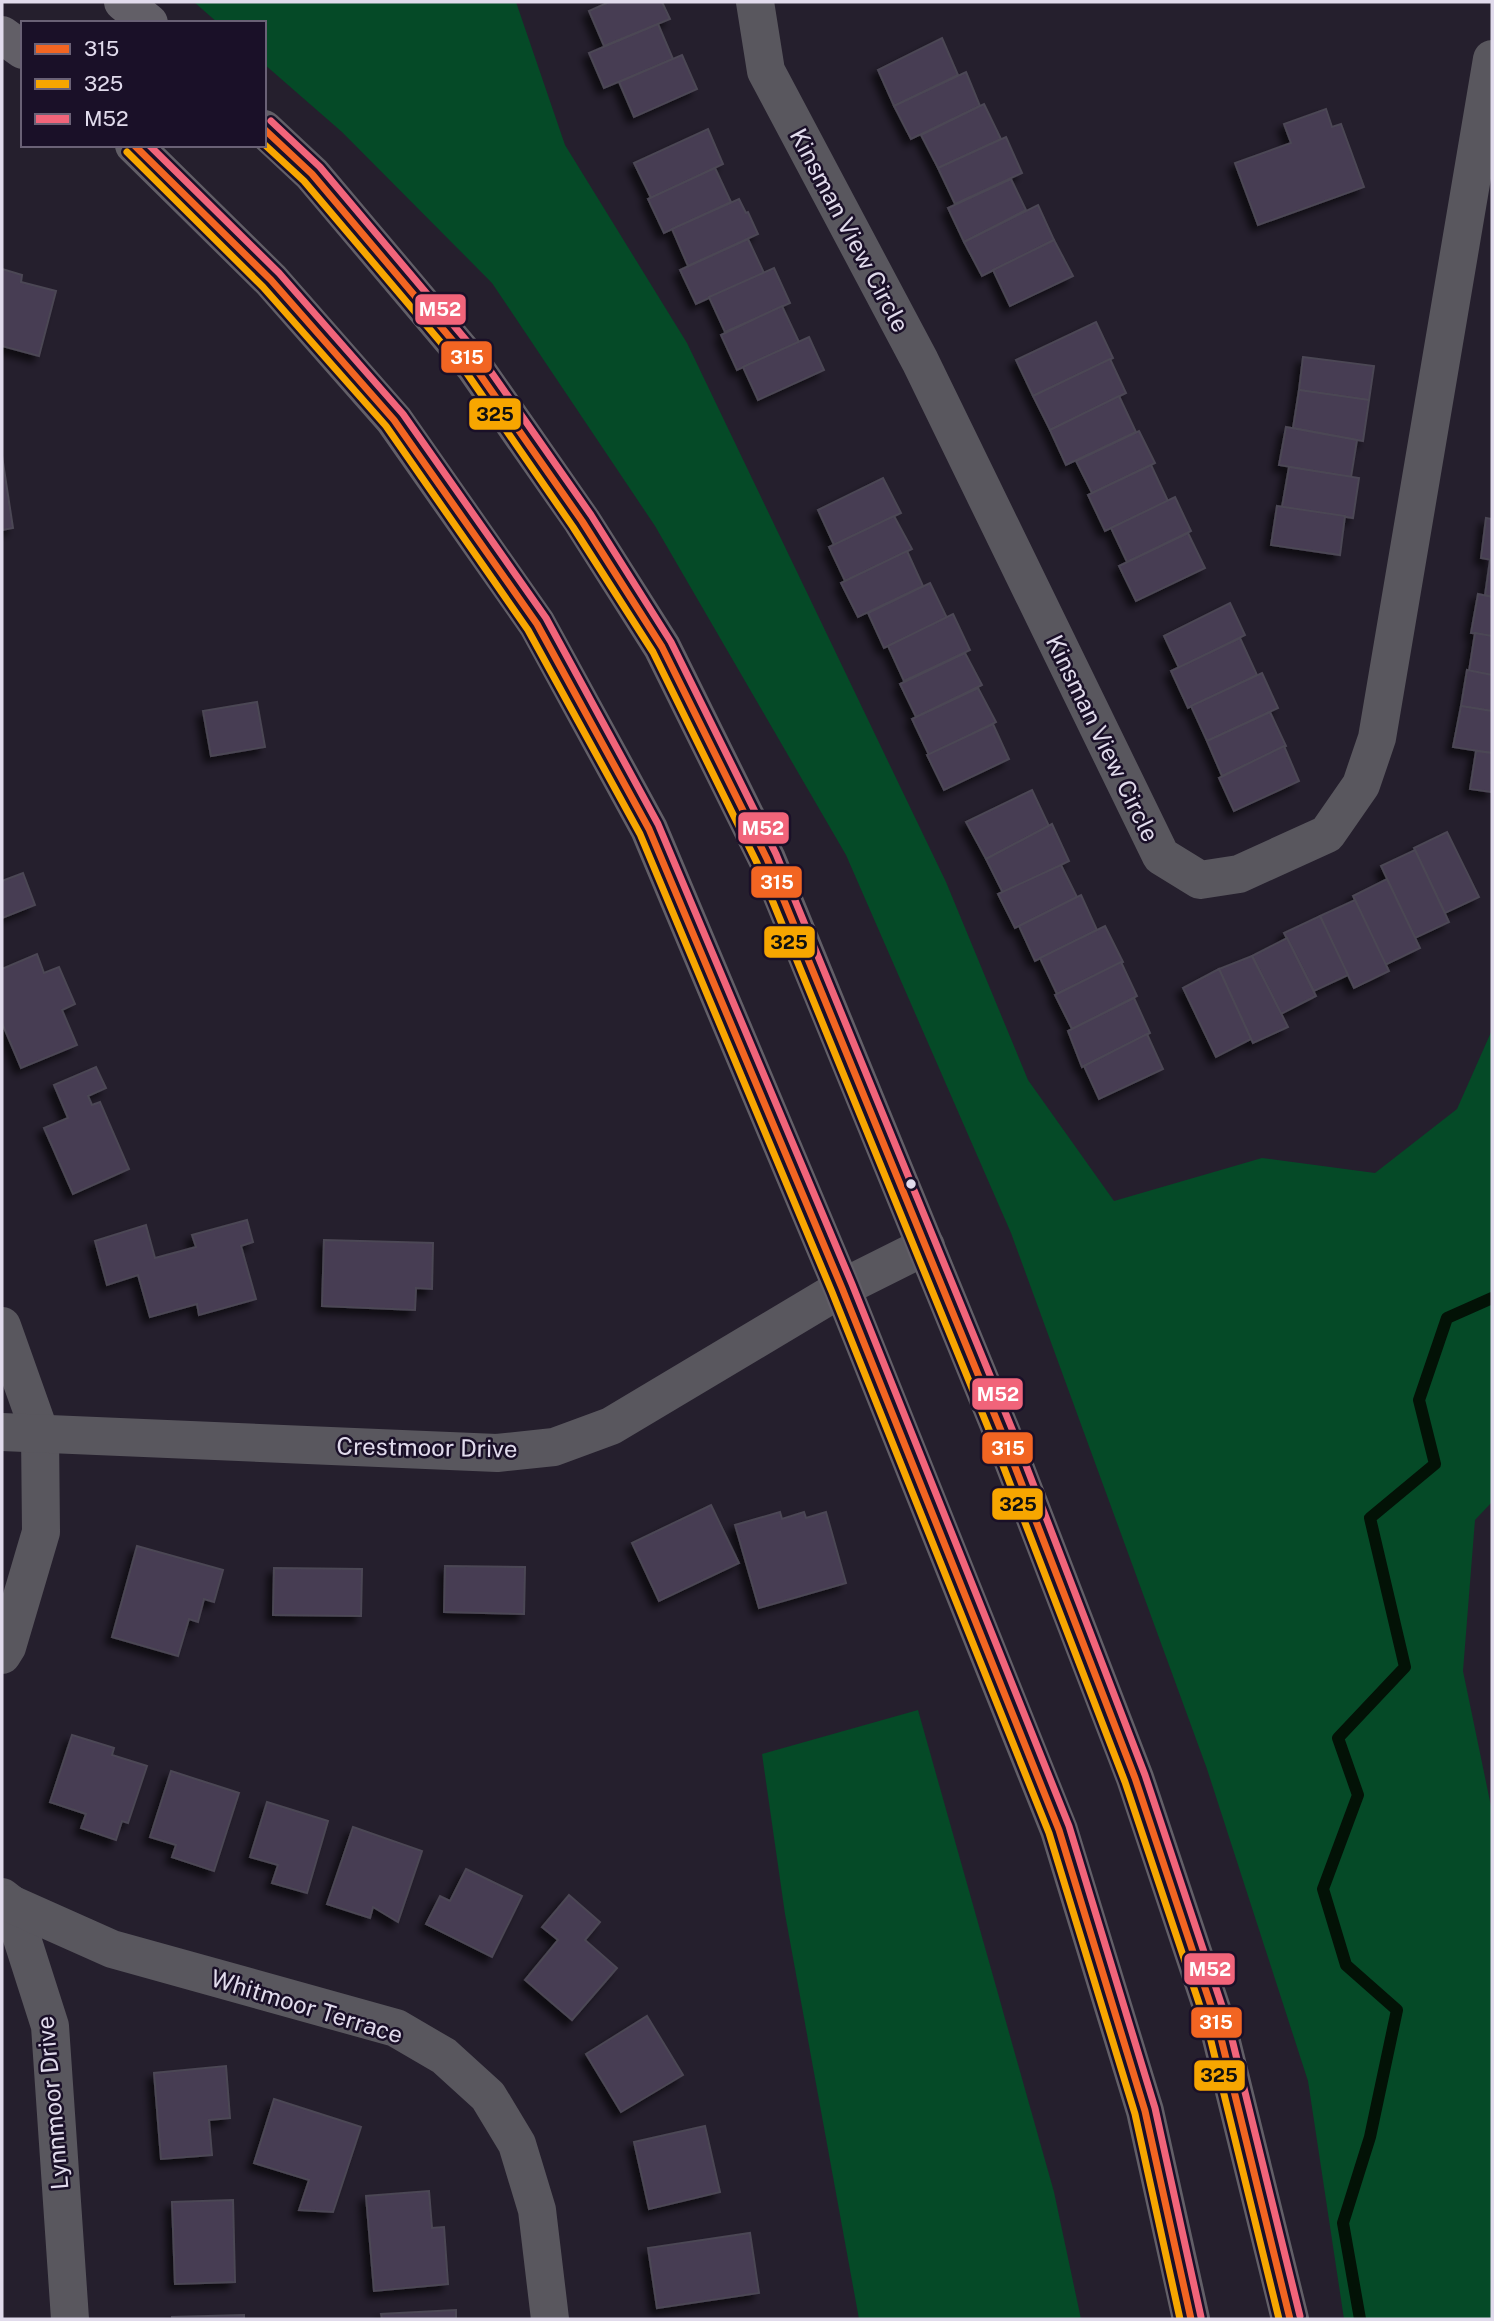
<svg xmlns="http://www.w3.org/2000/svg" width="1494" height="2321" font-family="'Public Sans',sans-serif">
<defs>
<filter id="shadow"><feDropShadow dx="-6" dy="6" stdDeviation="3.5" flood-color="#0009"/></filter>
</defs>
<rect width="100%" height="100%" fill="#251f2d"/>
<g fill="#054a27">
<polygon points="194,2 516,2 565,145 687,343 946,882 1028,1080 1114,1201 1262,1158 1375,1173 1457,1109 1492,1030 1492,1502 1475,1520 1463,1671 1492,1811 1492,2319 1344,2319 1308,2081 1207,1769 1011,1233 846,855 655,526 492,283 342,132 264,64 264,23 218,23"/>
<polygon points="918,1710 1054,2192 1081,2319 859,2319 785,1914 762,1754"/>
</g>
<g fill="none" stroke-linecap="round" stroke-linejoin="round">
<polyline stroke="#031206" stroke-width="12" points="1360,2319 1343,2223 1370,2137 1397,2010 1346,1965 1323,1889 1358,1795 1338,1738 1405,1667 1370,1518 1435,1464 1419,1400 1447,1318 1492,1298"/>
</g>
<g fill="#463c52" stroke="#4c4754" stroke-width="2" filter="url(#shadow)">
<polygon points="609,2 662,2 670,19 604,46 589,11"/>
<polygon points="658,24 673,59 604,88 589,53"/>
<polygon points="942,38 958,75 894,106 878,70"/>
<polygon points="682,55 697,89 634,117 619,82"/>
<polygon points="966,72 980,106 911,139 894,106"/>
<polygon points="984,104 1001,139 938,168 921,135"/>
<polygon points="1326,109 1332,127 1341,124 1364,187 1258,225 1235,163 1291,143 1284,124"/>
<polygon points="708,129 723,164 651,198 634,163"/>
<polygon points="1006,137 1022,173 955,204 938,168"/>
<polygon points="715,168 731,202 664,233 648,199"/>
<polygon points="1011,179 1026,210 964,242 948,208"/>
<polygon points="739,199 746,213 748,212 758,234 688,266 672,229"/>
<polygon points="1038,205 1054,240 982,276 964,242"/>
<polygon points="748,239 764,273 696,304 680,270"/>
<polygon points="1054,240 1073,276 1010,306 993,270"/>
<polygon points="774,268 790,303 725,332 709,297"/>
<polygon points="2,269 22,275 21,282 56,291 39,356 2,346"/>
<polygon points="782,306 799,342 737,370 721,335"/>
<polygon points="1096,322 1113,358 1033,396 1016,360"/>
<polygon points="809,337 824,370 758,400 743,367"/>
<polygon points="1303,357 1374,366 1369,400 1299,390"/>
<polygon points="1110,359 1126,393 1050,430 1033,396"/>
<polygon points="1299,390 1369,400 1363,441 1293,428"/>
<polygon points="1119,396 1136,432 1066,465 1050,430"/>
<polygon points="1286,427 1357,440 1351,477 1279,465"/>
<polygon points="1139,431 1155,463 1092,493 1076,461"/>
<polygon points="2,456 13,528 2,530"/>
<polygon points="1151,465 1168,501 1105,531 1088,495"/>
<polygon points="1289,467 1359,478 1353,518 1282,507"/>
<polygon points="883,478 901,513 834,545 818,510"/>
<polygon points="1175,497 1191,531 1127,562 1111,528"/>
<polygon points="1277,506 1345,516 1340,555 1271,545"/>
<polygon points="894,516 912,549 845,581 829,547"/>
<polygon points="1486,518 1492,519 1492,560 1481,558"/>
<polygon points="1188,533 1205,568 1136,601 1119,566"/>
<polygon points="907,551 923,586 858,617 841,583"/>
<polygon points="1490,560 1492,560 1492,597 1485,595"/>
<polygon points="930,583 947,618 884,648 868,613"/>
<polygon points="1478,594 1492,597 1492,636 1471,633"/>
<polygon points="1230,603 1245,635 1179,668 1164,636"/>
<polygon points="953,614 970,650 904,681 888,646"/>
<polygon points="1475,633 1492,636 1492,675 1469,671"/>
<polygon points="1240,638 1257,675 1188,708 1171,671"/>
<polygon points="965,653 982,685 916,717 900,684"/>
<polygon points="1467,670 1492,675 1492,711 1461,706"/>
<polygon points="1262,673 1278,708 1207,741 1191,706"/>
<polygon points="978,688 996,722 929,755 912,719"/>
<polygon points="257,702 265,747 211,756 203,711"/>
<polygon points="1461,706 1492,711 1492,753 1453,747"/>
<polygon points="1270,712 1286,746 1222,776 1207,741"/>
<polygon points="993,724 1009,759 944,790 927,755"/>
<polygon points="1284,746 1299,781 1234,811 1219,778"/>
<polygon points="1476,751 1492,753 1492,792 1470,789"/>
<polygon points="1032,790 1049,826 986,859 966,822"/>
<polygon points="1052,824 1069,861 1003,893 986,859"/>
<polygon points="1447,832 1479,897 1445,913 1414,848"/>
<polygon points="1415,850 1449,922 1415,938 1381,866"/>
<polygon points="1061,865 1077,897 1015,928 998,894"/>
<polygon points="23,873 35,905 2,918 2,881"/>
<polygon points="1387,879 1420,948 1385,965 1353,896"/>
<polygon points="1081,895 1097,930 1035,961 1019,926"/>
<polygon points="1355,900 1389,971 1354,988 1320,916"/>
<polygon points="1320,916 1348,975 1314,991 1284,933"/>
<polygon points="1105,926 1123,962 1057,994 1040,958"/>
<polygon points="1287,938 1316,996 1281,1014 1252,956"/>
<polygon points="37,954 44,973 59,967 75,1004 62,1010 77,1045 21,1068 2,1023 2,969"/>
<polygon points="1252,956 1288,1027 1253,1043 1219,969"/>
<polygon points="1121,962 1137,996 1072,1029 1055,995"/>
<polygon points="1219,969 1251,1039 1216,1057 1183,988"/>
<polygon points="1134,998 1150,1033 1082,1067 1068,1031"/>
<polygon points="1147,1034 1163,1069 1099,1099 1084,1066"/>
<polygon points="96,1067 106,1088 88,1096 92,1105 100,1102 129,1169 73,1194 44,1128 68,1118 54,1085"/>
<polygon points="247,1220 253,1242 241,1246 256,1299 199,1315 197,1304 150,1317 138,1275 107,1285 95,1241 146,1225 155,1258 196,1247 192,1235"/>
<polygon points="324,1240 433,1243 432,1289 416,1288 415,1310 322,1306"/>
<polygon points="711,1505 739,1563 659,1601 632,1543"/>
<polygon points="780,1512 782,1519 804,1512 806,1518 826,1512 846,1583 759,1608 735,1525"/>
<polygon points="137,1546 223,1570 214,1602 204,1599 198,1622 189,1619 178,1656 112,1637"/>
<polygon points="445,1566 525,1567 524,1614 444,1612"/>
<polygon points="274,1568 362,1569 361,1616 273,1615"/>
<polygon points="72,1735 114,1748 112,1755 147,1766 128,1823 122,1821 116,1840 81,1828 86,1814 50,1802"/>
<polygon points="171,1771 239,1793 214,1871 172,1857 176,1845 150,1837"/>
<polygon points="267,1802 328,1821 307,1893 272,1883 278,1865 250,1857"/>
<polygon points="353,1827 422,1851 398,1922 373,1907 370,1918 327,1904"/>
<polygon points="466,1869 522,1896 492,1957 426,1924 440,1896 450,1901"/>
<polygon points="569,1895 600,1922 585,1940 617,1968 572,2020 525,1980 558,1940 542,1927"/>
<polygon points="647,2016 683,2075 621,2112 586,2054"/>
<polygon points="226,2066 230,2118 209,2120 212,2155 161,2159 154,2073"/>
<polygon points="274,2099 361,2127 333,2212 299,2210 309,2180 254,2163"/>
<polygon points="705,2126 720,2192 649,2209 634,2142"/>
<polygon points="429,2191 432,2228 444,2227 448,2284 374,2291 366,2196"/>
<polygon points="233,2200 235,2282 175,2284 172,2202"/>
<polygon points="750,2233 759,2293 657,2308 648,2248"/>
<polygon points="456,2310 456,2319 382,2319 381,2314"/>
<polygon points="244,2315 244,2319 172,2319 172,2317"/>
</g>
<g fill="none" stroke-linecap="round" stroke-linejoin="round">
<g stroke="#59575e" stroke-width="38">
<polyline points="755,2 766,71 920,361 1161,856 1200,880 1239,874 1327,834 1361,785 1377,738 1492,59"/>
<polyline points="2,1326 40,1433 41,1532 7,1647 2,1655"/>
<polyline points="2,1432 497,1453 554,1447 611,1426 842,1288 926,1246"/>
<polyline points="2,1897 11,1904 50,2026 70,2319"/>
<polyline points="11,1904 112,1949 396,2028 444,2056 488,2096 517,2144 537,2210 550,2319"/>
</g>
<g stroke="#625f67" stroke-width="38">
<polyline points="123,2 149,23"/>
<polyline points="2,35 23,50"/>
<polyline points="264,129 312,174 474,366 582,521 662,647 767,859 1002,1433 1135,1778 1219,2030 1290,2319"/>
<polyline points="134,145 271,280 394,420 537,624 649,829 842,1288 1059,1830 1145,2111 1191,2319"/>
</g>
<defs>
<g id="bus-1">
<polyline points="264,129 312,174 474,366 582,521 662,647 767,859 1002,1433 1135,1778 1219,2030 1290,2319"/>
<polyline points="134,145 271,280 394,420 537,624 649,829 842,1288 1059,1830 1145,2111 1191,2319"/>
</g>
<g id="bus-2">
<polyline points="264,144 304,181 466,372 573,527 653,652 757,863 992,1437 1125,1782 1209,2033 1279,2319"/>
<polyline points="127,152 263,287 386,426 528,630 640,834 832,1292 1049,1833 1135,2114 1180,2319"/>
</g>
<g id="bus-3">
<polyline points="271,121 320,167 482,359 591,515 671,642 776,854 1012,1429 1145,1775 1229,2027 1300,2316"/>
<polyline points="149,145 279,273 403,414 546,618 658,824 852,1284 1069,1826 1155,2108 1201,2317"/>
</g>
</defs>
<use href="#bus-1" stroke="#1a1028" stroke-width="12"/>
<use href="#bus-2" stroke="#1a1028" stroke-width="12"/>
<use href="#bus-3" stroke="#1a1028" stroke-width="12"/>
<use href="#bus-1" stroke="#f26522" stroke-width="7"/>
<use href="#bus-2" stroke="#f7a600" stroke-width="7"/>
<use href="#bus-3" stroke="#f1647a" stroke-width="7"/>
</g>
<circle fill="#e1dbec" stroke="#1a1028" stroke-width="2.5" cx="911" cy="1184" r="6"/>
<g text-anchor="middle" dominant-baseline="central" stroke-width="5" stroke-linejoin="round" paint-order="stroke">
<g font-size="24" fill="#e1dbec" stroke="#1a1028">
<text transform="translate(850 230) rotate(62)">Kinsman View Circle</text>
<text transform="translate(1103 738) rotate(64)">Kinsman View Circle</text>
<text transform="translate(427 1447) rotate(1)">Crestmoor Drive</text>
<text transform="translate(307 2006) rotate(17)">Whitmoor Terrace</text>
<text transform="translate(52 2103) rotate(-95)">Lynnmoor Drive</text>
</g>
</g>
<g stroke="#1a1028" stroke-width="2.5">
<rect x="414" y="293" width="53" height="33" rx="7" fill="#f1647a"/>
<rect x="440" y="340" width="53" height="34" rx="7" fill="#f26522"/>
<rect x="468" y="397" width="54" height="34" rx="7" fill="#f7a600"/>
<rect x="737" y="811" width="53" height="34" rx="7" fill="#f1647a"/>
<rect x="750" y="865" width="53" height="34" rx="7" fill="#f26522"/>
<rect x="763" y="925" width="53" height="34" rx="7" fill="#f7a600"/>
<rect x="971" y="1377" width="53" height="34" rx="7" fill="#f1647a"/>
<rect x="981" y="1431" width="53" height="34" rx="7" fill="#f26522"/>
<rect x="991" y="1487" width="53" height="34" rx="7" fill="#f7a600"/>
<rect x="1183" y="1952" width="53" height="34" rx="7" fill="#f1647a"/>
<rect x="1190" y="2006" width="53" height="33" rx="7" fill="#f26522"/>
<rect x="1193" y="2059" width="53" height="33" rx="7" fill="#f7a600"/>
</g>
<g font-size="19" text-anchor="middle" font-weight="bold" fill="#fff">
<text x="440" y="316">M52</text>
<text x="467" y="364">315</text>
<text x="763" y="835">M52</text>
<text x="777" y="889">315</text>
<text x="998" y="1401">M52</text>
<text x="1008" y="1455">315</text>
<text x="1210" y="1976">M52</text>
<text x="1216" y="2029">315</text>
</g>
<g font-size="19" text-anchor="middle" font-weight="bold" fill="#111">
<text x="495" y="421">325</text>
<text x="789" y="949">325</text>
<text x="1018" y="1511">325</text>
<text x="1219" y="2082">325</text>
</g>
<rect width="1494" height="2321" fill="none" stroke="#e1dbec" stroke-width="7"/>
<rect x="21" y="21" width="245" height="126" fill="#1a1028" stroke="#6a6176" stroke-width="2"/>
<rect x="35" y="44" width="35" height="10" fill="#f26522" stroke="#6a6176" stroke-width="2"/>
<text x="84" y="56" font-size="21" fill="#e1dbec">315</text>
<rect x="35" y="79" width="35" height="10" fill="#f7a600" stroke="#6a6176" stroke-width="2"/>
<text x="84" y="91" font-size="21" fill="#e1dbec">325</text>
<rect x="35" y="114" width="35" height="10" fill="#f1647a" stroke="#6a6176" stroke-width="2"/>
<text x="84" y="126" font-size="21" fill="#e1dbec">M52</text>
</svg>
